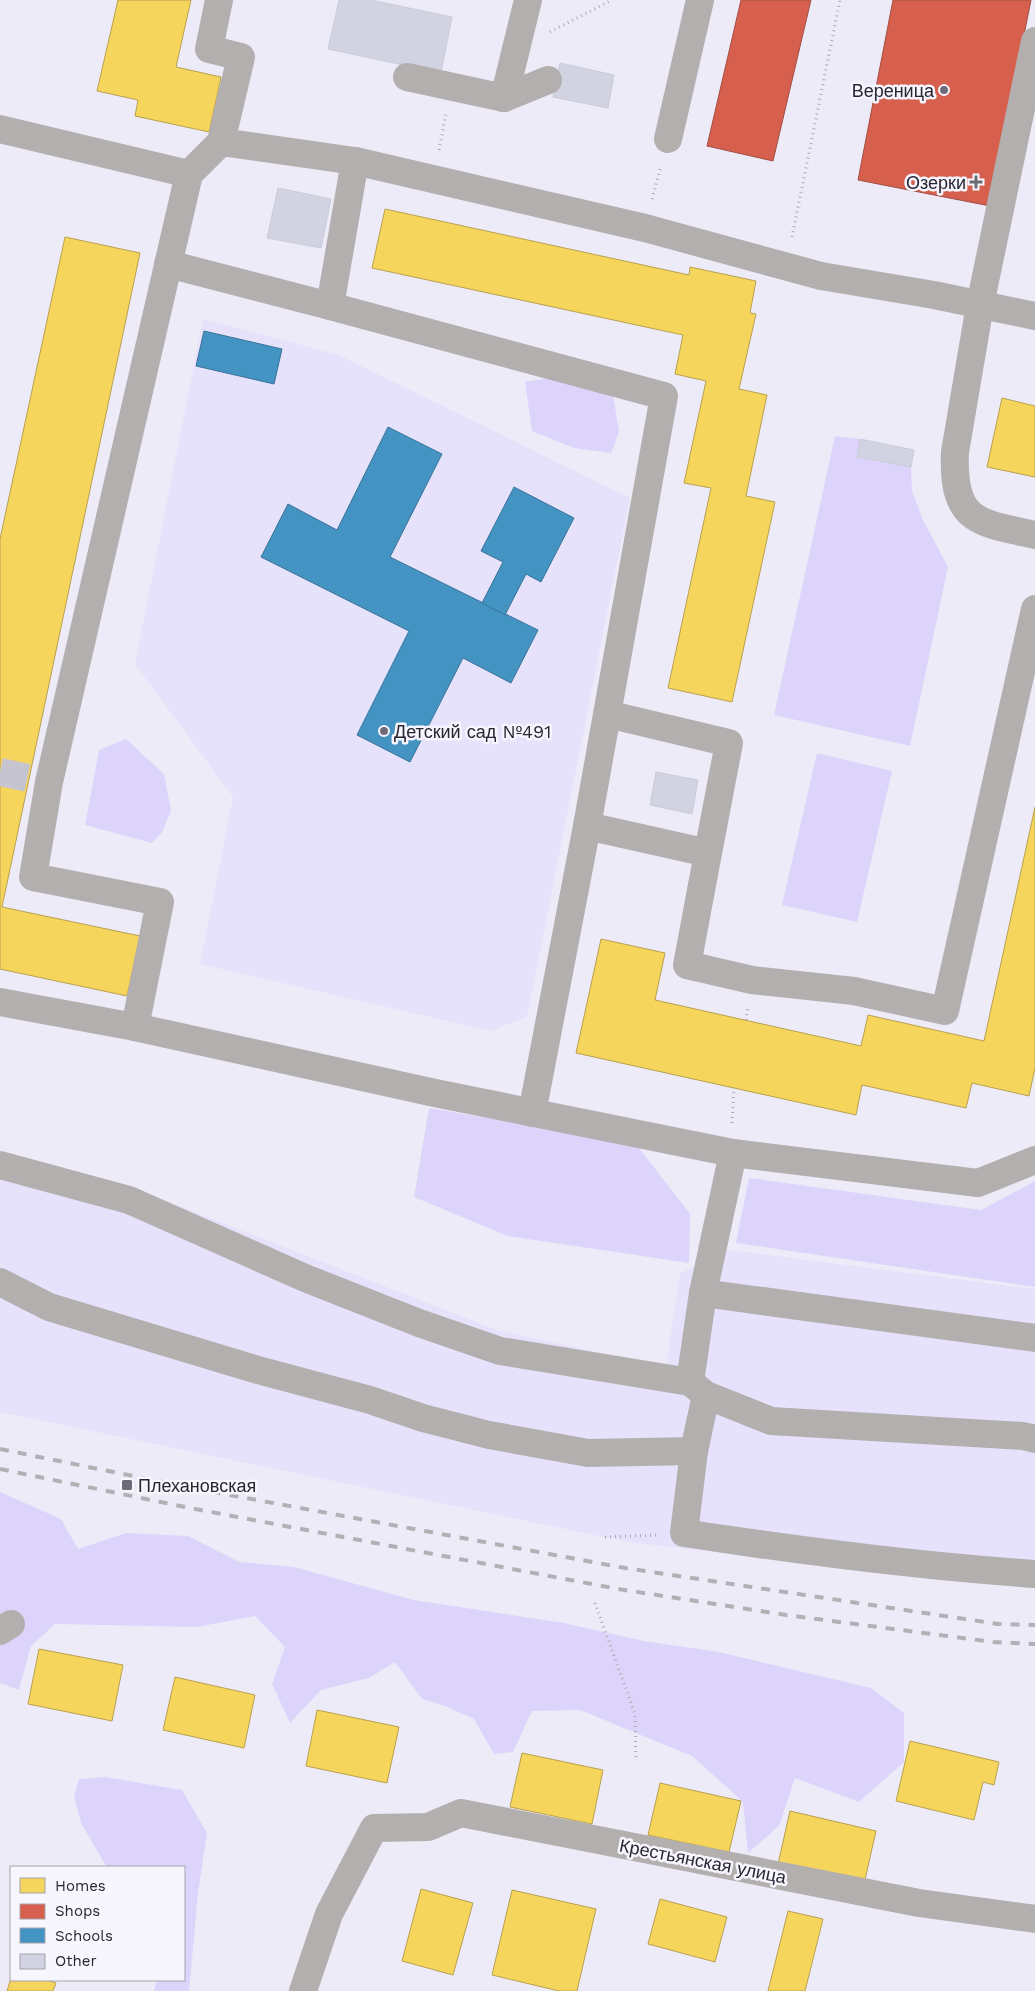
<svg xmlns="http://www.w3.org/2000/svg" width="1035" height="1991" font-family="'Work Sans',sans-serif">
<rect width="100%" height="100%" fill="#eeebf8"/>
<g fill="#e7e2fb">
<polygon points="203,319 339,355 630,498 527,1017 491,1031 200,964 233,797 135,664"/>
<polygon points="0,1153 128,1186 497,1330 666,1367 680,1273 729,1250 1035,1289 1035,1572 880,1571 628,1542 0,1412"/>
</g>
<g fill="#ddd4fb">
<polygon points="562,376 613,394 619,432 611,453 574,448 532,431 525,382"/>
<polygon points="835,436 860,439 857,457 911,467 912,491 923,520 948,567 910,746 774,715"/>
<polygon points="126,739 164,774 171,811 162,832 152,843 85,825 99,750"/>
<polygon points="817,753 892,771 857,922 782,905"/>
<polygon points="429,1108 636,1144 690,1214 689,1263 508,1236 414,1197"/>
<polygon points="749,1178 981,1210 1035,1181 1035,1287 736,1243"/>
<polygon points="0,1492 61,1519 78,1549 126,1533 188,1536 239,1562 294,1567 414,1600 564,1623 644,1641 719,1652 871,1688 904,1713 904,1762 859,1802 795,1778 779,1826 748,1853 743,1802 692,1756 580,1710 532,1711 513,1752 494,1754 474,1719 445,1706 422,1699 395,1662 369,1678 321,1690 290,1723 272,1684 285,1647 255,1616 197,1627 55,1624 31,1646 19,1690 0,1683"/>
<polygon points="105,1777 182,1790 207,1833 198,1893 189,1991 154,1991 157,1980 184,1980 184,1867 107,1867 105,1864 82,1825 74,1797 79,1779"/>
</g>
<g fill="#f6d55c" stroke="#b8a050">
<polygon points="118,0 191,0 176,67 221,77 209,132 135,116 138,100 97,91"/>
<polygon points="385,209 689,275 690,267 756,281 750,313 756,314 739,389 767,395 746,496 775,502 732,702 668,688 711,488 684,483 706,381 675,374 683,335 372,268"/>
<polygon points="65,237 140,253 2,907 140,936 127,996 0,969 0,539"/>
<polygon points="1002,398 1035,406 1035,477 987,467"/>
<polygon points="1035,807 1035,1068 1029,1096 972,1083 966,1108 862,1085 856,1115 576,1053 601,939 665,953 655,1000 861,1046 868,1015 984,1041"/>
<polygon points="39,1649 123,1665 112,1721 28,1704"/>
<polygon points="175,1677 255,1695 244,1748 163,1730"/>
<polygon points="317,1710 399,1727 387,1783 306,1766"/>
<polygon points="910,1741 999,1762 994,1785 983,1782 974,1820 896,1801"/>
<polygon points="522,1753 603,1770 592,1824 510,1807"/>
<polygon points="660,1783 741,1801 729,1852 648,1835"/>
<polygon points="790,1811 876,1831 864,1884 778,1864"/>
<polygon points="421,1889 473,1903 453,1975 402,1961"/>
<polygon points="512,1890 596,1909 577,1991 559,1991 492,1975"/>
<polygon points="660,1899 727,1917 715,1962 648,1944"/>
<polygon points="788,1911 823,1919 805,1991 768,1991"/>
<polygon points="11,1978 47,1980 56,1983 53,1991 7,1991"/>
</g>
<g fill="#d6604d" stroke="#a24f46">
<polygon points="741,0 811,0 773,161 707,146"/>
<polygon points="893,0 1031,0 990,206 858,180"/>
</g>
<g fill="#4393c3" stroke="#3b7298">
<polygon points="204,331 282,349 274,384 196,366"/>
<polygon points="388,427 442,454 390,557 538,630 511,683 463,658 410,762 357,735 409,631 261,557 288,504 337,530"/>
<polygon points="514,487 574,518 541,582 526,574 505,615 482,603 503,562 481,551"/>
</g>
<g fill="#d1d2e2" stroke="#cbccd8">
<polygon points="339,0 371,0 452,17 441,73 328,49"/>
<polygon points="560,63 614,75 608,108 553,97"/>
<polygon points="278,188 331,199 321,248 267,238"/>
<polygon points="860,439 914,450 911,467 857,457"/>
<polygon points="656,772 698,780 692,814 650,805"/>
</g>
<g fill="none" stroke-linecap="round" stroke-linejoin="round">
<polyline stroke="#c7c4d1" stroke-width="28" stroke-dasharray="28 14" stroke-linecap="butt" points="0,772 28,778"/>
<g stroke="#aeaaaf" stroke-width="3" stroke-dasharray="1 4" stroke-linecap="butt">
<polyline points="550,32 612,0"/>
<polyline points="439,150 446,114"/>
<polyline points="652,199 661,166"/>
<polyline points="792,237 840,0"/>
<polyline points="746,1020 748,1008"/>
<polyline points="732,1123 734,1088"/>
<polyline points="605,1537 656,1535"/>
<polyline points="595,1603 635,1714 636,1761"/>
</g>
<g stroke="#b3afaf" stroke-width="28">
<polyline points="219,0 209,49 241,57 221,142"/>
<path d="M1035,41L980,305L955,452C952,522 977,522 1035,535"/>
<polyline points="407,77 504,98 528,0"/>
<polyline points="504,98 548,80"/>
<polyline points="0,129 189,174 221,142 355,161 645,228 821,276 934,295 1035,316"/>
<polyline points="668,139 700,0"/>
<polyline points="355,161 330,306 664,396 587,826 532,1113"/>
<polyline points="168,264 330,306"/>
<polyline points="607,714 729,743 708,853"/>
<polyline points="587,826 708,853 687,965 752,980 854,991 945,1011 1035,609"/>
<polyline points="0,1002 135,1027 435,1093 733,1153 978,1183 1035,1160"/>
<polyline points="135,1027 160,902 33,877 49,782 189,174"/>
<path d="M733,1153L703,1293L690,1382L706,1395L694,1451L684,1533C801,1551 917,1566 1035,1574"/>
<polyline points="0,1165 129,1200 305,1278 419,1323 500,1351 690,1382"/>
<polyline points="0,1282 49,1307 258,1370 370,1400 423,1418 489,1435 588,1453 694,1451"/>
<polyline points="703,1293 1035,1338"/>
<polyline points="706,1395 771,1421 1023,1436 1035,1439"/>
<polyline points="0,1631 11,1624"/>
<polyline points="303,1991 329,1914 374,1828 428,1827 461,1813 919,1903 1035,1919"/>
</g>
<g stroke="#b2b0b5" stroke-width="4" stroke-dasharray="9 9" stroke-linecap="butt">
<polyline points="0,1449 192,1488 625,1568 998,1624 1035,1625"/>
<polyline points="0,1469 190,1508 618,1589 786,1615 993,1642 1035,1644"/>
</g>
</g>
<g fill="#6e6b79" stroke="#f7f5fd" stroke-width="2">
<circle cx="944" cy="90" r="5"/>
<path d="M973.5 174.5h5v5h5v5h-5v5h-5v-5h-5v-5h5z"/>
<circle cx="384" cy="731" r="5"/>
<rect x="121" y="1479" width="12" height="12" rx="2.5"/>
</g>
<g text-anchor="middle" dominant-baseline="central" stroke-width="5" stroke-linejoin="round" paint-order="stroke">
<g font-size="18" fill="#292634" stroke="#f7f5fd" text-anchor="end">
<text x="934" y="90">Вереница</text>
<text x="966" y="182">Озерки</text>
<text x="394" y="731" text-anchor="start">Детский сад №491</text>
<text x="138" y="1485" text-anchor="start">Плехановская</text>
</g>
<g font-size="18" fill="#292634" stroke="#f7f5fd">
<text transform="translate(703 1861) rotate(11)">Крестьянская улица</text>
</g>
</g>
<rect x="10" y="1866" width="175" height="115" fill="#f7f5fd" stroke="#a5a2ad"/>
<rect x="20" y="1878" width="25" height="15" fill="#f6d55c" stroke="#a5a2ad"/>
<text x="55" y="1891" font-size="15" fill="#292634">Homes</text>
<rect x="20" y="1904" width="25" height="15" fill="#d6604d" stroke="#a5a2ad"/>
<text x="55" y="1916" font-size="15" fill="#292634">Shops</text>
<rect x="20" y="1928" width="25" height="15" fill="#4393c3" stroke="#a5a2ad"/>
<text x="55" y="1941" font-size="15" fill="#292634">Schools</text>
<rect x="20" y="1954" width="25" height="15" fill="#d1d2e2" stroke="#a5a2ad"/>
<text x="55" y="1966" font-size="15" fill="#292634">Other</text>
</svg>
